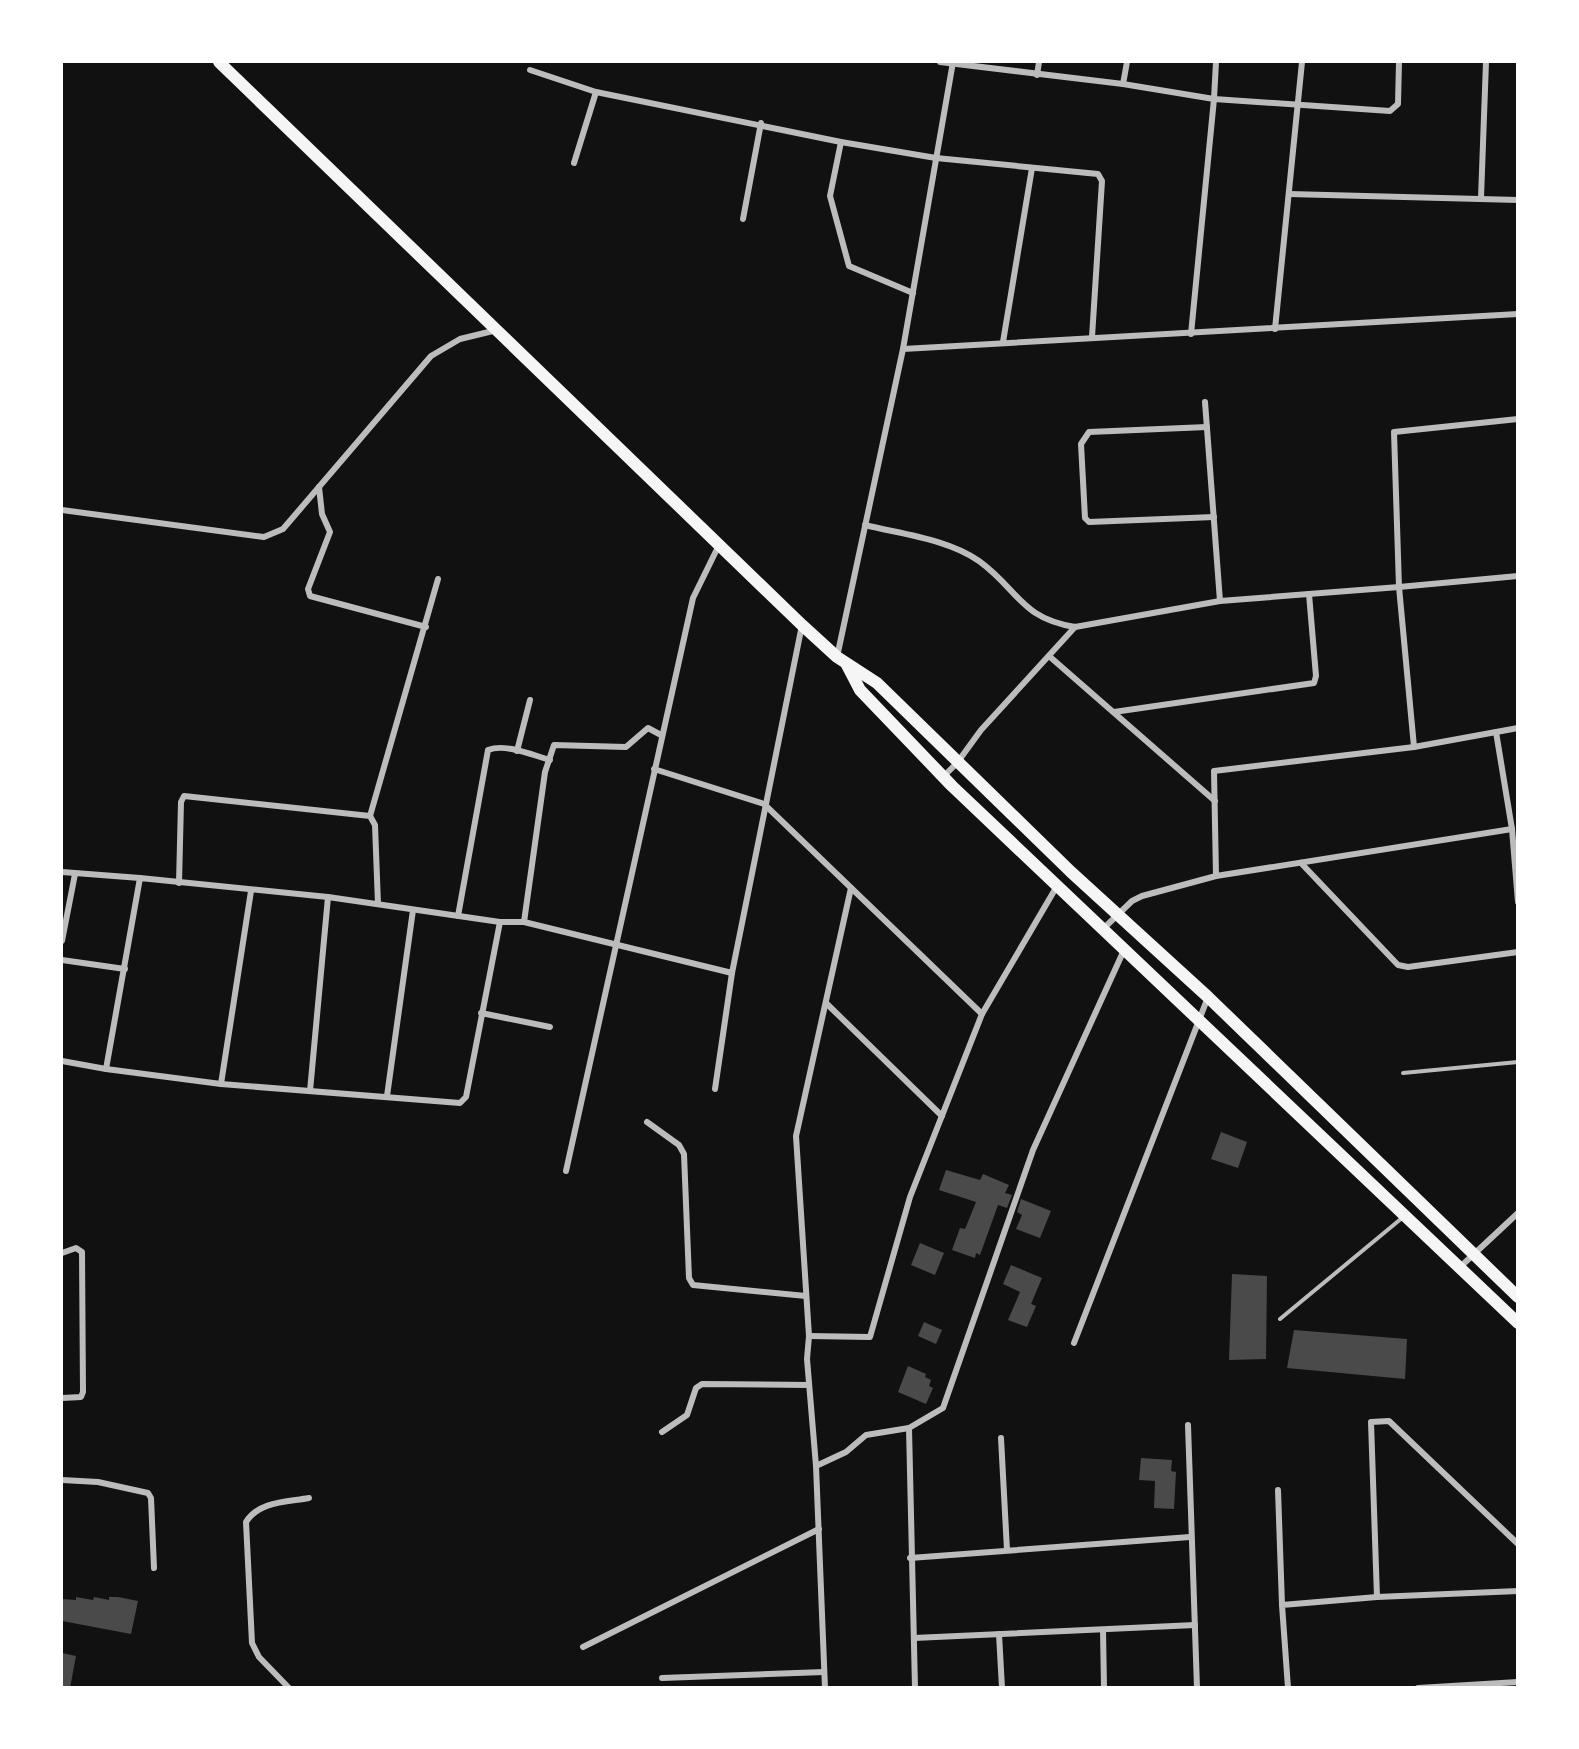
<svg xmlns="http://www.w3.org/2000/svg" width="1579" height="1749" font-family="'Open Sans',sans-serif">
<rect width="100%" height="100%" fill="#111"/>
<g fill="#4a4a4a">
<polygon points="1221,1132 1247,1142 1238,1168 1211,1159"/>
<polygon points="946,1170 980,1180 983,1174 1009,1185 1005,1193 1012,1195 1007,1208 998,1205 980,1255 976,1253 975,1258 952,1250 960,1228 965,1229 976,1202 939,1190"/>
<polygon points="1021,1199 1051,1211 1040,1238 1016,1229 1022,1215 1017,1212"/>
<polygon points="920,1243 944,1253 935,1275 911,1265"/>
<polygon points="1011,1265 1042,1278 1031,1304 1036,1306 1027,1327 1008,1320 1020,1292 1003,1284"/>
<polygon points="1232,1274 1267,1276 1266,1359 1229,1360"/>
<polygon points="924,1322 942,1330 936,1344 918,1336"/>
<polygon points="1294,1330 1407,1339 1405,1379 1287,1368"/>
<polygon points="908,1366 926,1374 925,1377 931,1380 929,1386 933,1388 926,1404 898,1392"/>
<polygon points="1141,1458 1172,1460 1171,1471 1176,1472 1174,1509 1154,1508 1155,1481 1139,1480"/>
<polygon points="76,1597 93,1600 94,1597 109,1600 109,1597 118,1597 138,1601 131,1634 62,1621 62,1599 76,1600"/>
<polygon points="62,1653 76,1656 70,1688 62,1688"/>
</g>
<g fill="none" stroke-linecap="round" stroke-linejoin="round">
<g stroke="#bcbcbc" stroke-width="4">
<polyline points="1403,1073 1518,1062"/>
<polyline points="1280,1319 1402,1218"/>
</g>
<g stroke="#bcbcbc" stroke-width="6">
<polyline points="940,62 1123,84 1214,99 1191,334"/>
<polyline points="1216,62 1214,99 1390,111 1398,104 1399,62"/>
<polyline points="530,70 596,92 841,142 936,158 1098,174 1102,181 1092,337"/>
<polyline points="1037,75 1039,62"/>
<polyline points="1123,84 1127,62"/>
<polyline points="841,142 830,196 849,266 913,293"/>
<polyline points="574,163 596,92"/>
<polyline points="1289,194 1518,200"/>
<polyline points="1481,198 1486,62"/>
<polyline points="743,219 761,123"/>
<polyline points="1275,329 1302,62"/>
<polyline points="1003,342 1032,168"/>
<polyline points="903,349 1518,314"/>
<polyline points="1205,402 1220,601"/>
<polyline points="1518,419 1394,432 1399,587 1518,576"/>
<polyline points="1207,427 1089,432 1081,444 1085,518 1089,522 1214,517"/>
<polyline points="319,487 322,514 330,532 308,589 310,596 426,627"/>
<polyline points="62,510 264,537 283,529 431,356 460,339 497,330"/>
<path d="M865,525C901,534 948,539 979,561C1019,590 1020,618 1075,627L1220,601L1399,587L1414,747L1518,728"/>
<polyline points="1049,656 1215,801"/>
<polyline points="837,657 903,349 953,62"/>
<polyline points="1114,712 1314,683 1316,676 1309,594"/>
<polyline points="517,751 530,700"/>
<polyline points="654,769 764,804 982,1014"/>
<polyline points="943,777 957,763 981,730 1075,627"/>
<polyline points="370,816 438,579"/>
<polyline points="1512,829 1518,902"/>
<polyline points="1301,863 1398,965 1408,967 1518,952"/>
<polyline points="62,872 140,878"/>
<polyline points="1216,876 1512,829 1496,732"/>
<polyline points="179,883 181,802 184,796 370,816 375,825 378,904"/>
<path d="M458,916L488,750C505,743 532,755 550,760"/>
<polyline points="524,922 545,772 554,745 626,747 648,728 661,735"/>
<polyline points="1103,929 1132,901 1142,896 1216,876 1214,771 1414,747"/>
<polyline points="62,941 75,874"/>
<polyline points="62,960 125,969"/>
<polyline points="826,1003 942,1116"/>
<polyline points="481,1013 550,1027"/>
<polyline points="62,1061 106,1069 140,878 328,897 500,922 524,922 732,973 802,625"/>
<polyline points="106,1069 221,1084 460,1103 466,1097 500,922"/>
<polyline points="221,1084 251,891"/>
<polyline points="715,1089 732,973"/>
<polyline points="310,1091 328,897"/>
<polyline points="387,1096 413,910"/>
<polyline points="647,1122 679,1145 684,1154 689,1278 693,1285 806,1296"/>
<polyline points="566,1171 693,598 719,545"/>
<polyline points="62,1253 76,1248 82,1252 83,1392 81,1397 62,1398"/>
<polyline points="1459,1268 1518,1213"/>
<polyline points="809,1336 870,1337 910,1197 982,1014 1057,886"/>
<polyline points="1074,1343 1208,997"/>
<polyline points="1188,1425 1197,1688"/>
<polyline points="909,1428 915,1688"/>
<polyline points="662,1432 687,1415 696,1388 702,1384 809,1385"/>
<polyline points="1001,1438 1007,1550"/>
<polyline points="816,1466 846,1452 866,1435 909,1428 943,1408 1033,1150 1124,950"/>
<polyline points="62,1480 98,1482 148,1493 151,1498 154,1568"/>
<polyline points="1278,1490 1282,1605"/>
<polyline points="910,1558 1190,1537"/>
<polyline points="1377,1597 1518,1591"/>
<polyline points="1103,1630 1104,1688"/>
<polyline points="999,1634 1002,1688"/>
<polyline points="914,1638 1195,1625"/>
<polyline points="583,1647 819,1529"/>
<polyline points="662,1678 824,1672"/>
<path d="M289,1688L259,1657L252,1643L246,1522C259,1501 287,1502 309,1498"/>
<polyline points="825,1688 816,1466 807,1359 809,1336 796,1136 851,888"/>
<polyline points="1288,1688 1282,1605 1377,1597 1371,1422 1389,1421 1518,1544"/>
<polyline points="1418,1688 1518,1682"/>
</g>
<g stroke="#f5f5f5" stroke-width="12">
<polyline points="219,62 802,625 837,657 877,683 1071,872 1208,997 1518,1297"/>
<polyline points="847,665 860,690 952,786 1518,1323"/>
</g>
</g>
<rect width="1579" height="1749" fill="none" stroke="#ffffff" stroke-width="126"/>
</svg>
